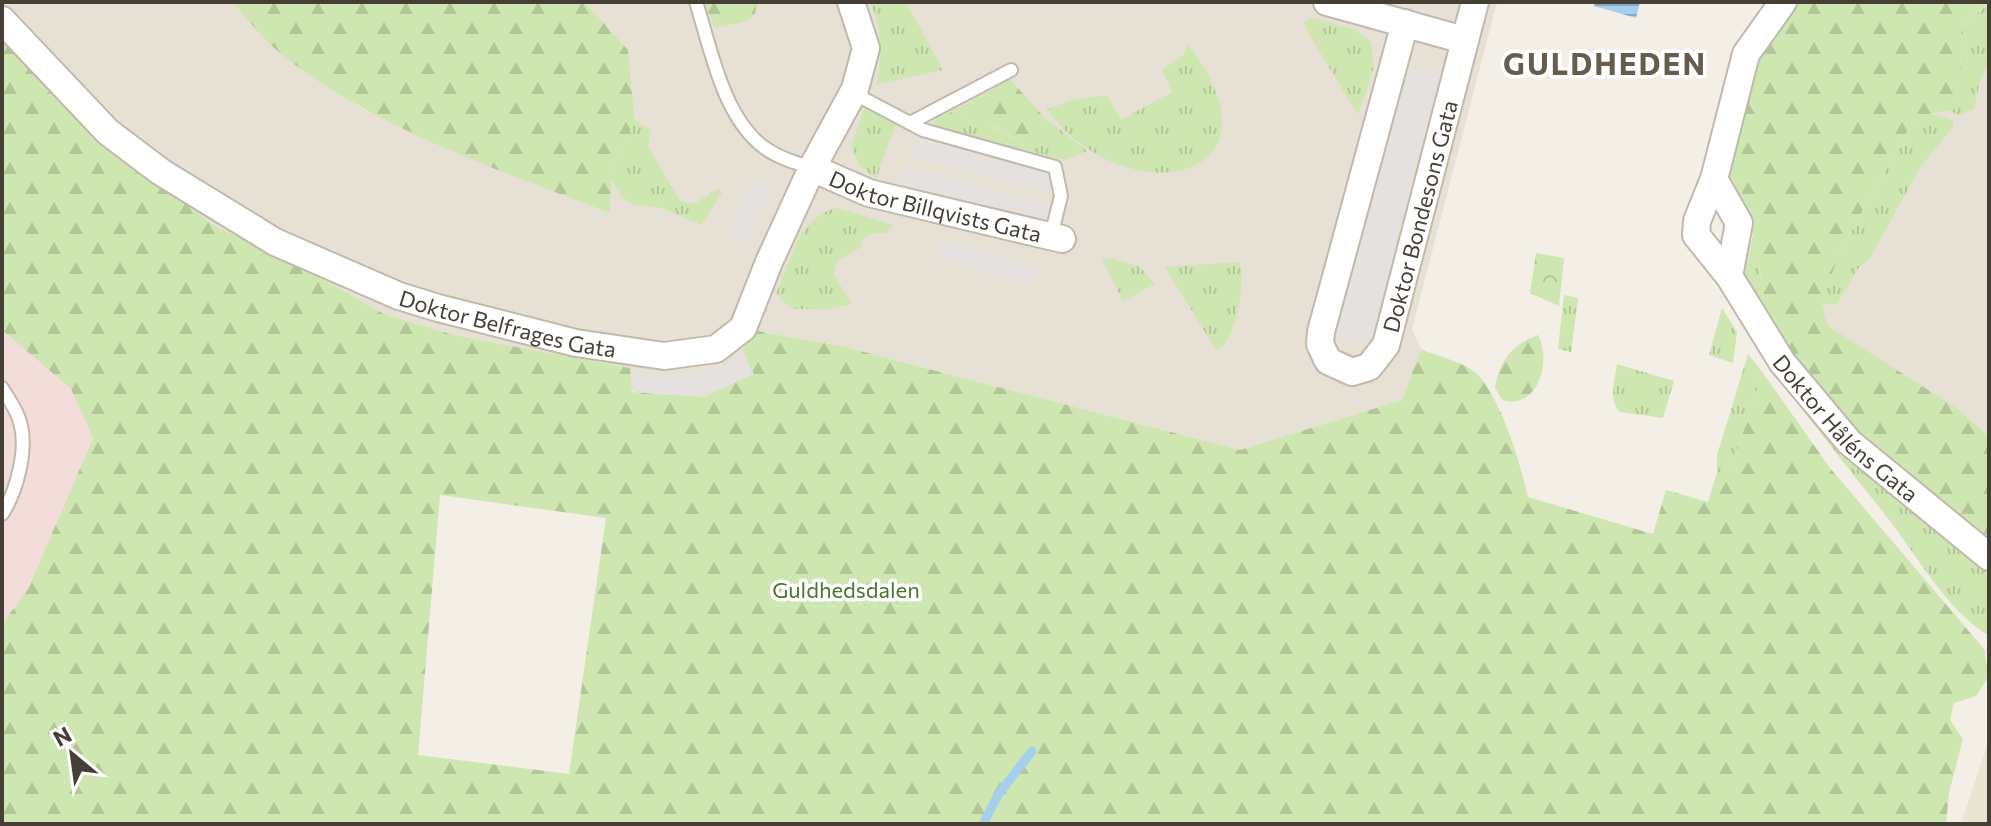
<svg xmlns="http://www.w3.org/2000/svg" width="1991" height="826" font-family="Commissioner,sans-serif">
<defs>
<pattern id="grass-tufts" width="24" height="20" patternUnits="userSpaceOnUse" patternTransform="scale(2)"><rect width="24" height="20" fill="#cee6b0"/><path d="M3 7l-1-3M5 7V3M7 7l1-3M15 17l-1-3M17 17v-4M19 17l1-3" fill="none" stroke="#b2c698"/></pattern>
<pattern id="forest-firs" width="22" height="20" patternUnits="userSpaceOnUse" patternTransform="scale(2)"><rect width="22" height="20" fill="#cee6b0"/><path d="M5 1l3.5 6h-7zM16 11l3.5 6h-7z" fill="#b2c698"/></pattern>
<pattern id="park-crowns" width="20" height="18" patternUnits="userSpaceOnUse" patternTransform="scale(2)"><rect width="20" height="18" fill="#cee6b0"/><path d="M2 6a3 3 0 1 1 6 0M12 15a3 3 0 1 1 6 0" fill="none" stroke="#b2c698"/></pattern>
<pattern id="water-rules" width="6" height="5" patternUnits="userSpaceOnUse" patternTransform="scale(2)"><rect width="6" height="5" fill="#a4d0ee"/><path d="M0 2.5h6" fill="none" stroke="#87aac2"/></pattern>
</defs>
<rect width="100%" height="100%" fill="#f3efe6"/>
<g fill="#e6e1d4">
<polygon points="2,2 232,2 274,47 361,108 498,170 610,213 612,167 635,121 628,50 585,2 1497,2 1412,329 1421,349 1402,400 1240,450 841,346 754,330 754,374 704,397 657,396 632,391 630,368 454,335 384,314 293,262 213,225 126,157 2,32"/>
<polygon points="1989,2 1989,478 1799,332 1981,38"/>
</g>
<polygon fill="#ebe4d0" points="1989,740 1989,824 1961,824"/>
<polygon fill="#f3ddda" points="2,330 71,389 93,438 28,589 2,624"/>
<g fill="url(#grass-tufts)">
<path d="M870,2H906L943,70L877,84C882,54 883,30 870,2Z"/>
<polygon points="1989,3 1989,64 1980,80 1974,109 1958,115 1948,110 1956,108 1964,24"/>
<polygon points="1312,18 1354,29 1371,42 1374,67 1358,115 1307,31 1304,21"/>
<path d="M1188,44C1296,186 1120,214 1047,109L1072,100L1107,95L1121,120L1172,92L1162,70L1183,55Z"/>
<polygon points="865,107 896,124 876,179 859,165 851,146"/>
<polygon points="959,108 971,122 981,121 1016,139 1040,132 1044,117 1087,151 1065,160 1055,158 933,125 934,120"/>
<polygon points="1930,113 1954,121 1953,127 1921,166 1869,260 1859,267 1836,305 1822,303 1840,251 1916,116"/>
<polygon points="635,121 651,130 648,146 680,201 694,204 719,188 722,193 701,225 662,208 635,205 622,198 611,179 612,167"/>
<polygon points="1730,168 1754,218 1764,308 1760,311 1744,273 1753,235 1726,175"/>
<path d="M837,208L894,225L886,233H873L861,240L863,246L837,261L834,275L852,304L828,309H791L776,294C790,262 799,215 837,208Z"/>
<polygon points="1112,258 1140,267 1155,284 1123,301 1102,260"/>
<path d="M1239,262C1247,280 1235,346 1216,350L1165,267Z"/>
<polygon points="1564,295 1578,298 1571,352 1558,349"/>
<polygon points="1722,308 1737,332 1733,363 1709,355"/>
<polygon points="1748,354 1763,373 1729,476 1717,472 1717,455"/>
<path d="M1763,356L1989,571V636C1948,611 1918,558 1890,521C1847,466 1803,413 1763,356Z"/>
<path d="M1617,364L1674,381L1663,418L1620,412C1608,400 1615,380 1617,364Z"/>
</g>
<g fill="url(#forest-firs)" fill-rule="evenodd">
<path d="M232,2H585L628,50L635,121L612,167L610,213C503,172 360,123 273,47C259,34 246,17 232,2Z"/>
<polygon points="704,2 757,2 755,14 747,21 715,28"/>
<polygon points="1798,2 1989,2 1964,24 1956,109 1916,116 1840,251 1822,303 1828,326 1958,409 1989,437 1989,542 1875,450 1816,386 1774,326 1764,308 1754,218 1730,168 1759,60"/>
<path d="M2,32L126,157L213,225L293,262L384,314L454,335L630,368L632,392L704,397L753,374L743,349L753,330L841,346L1240,450L1402,400L1421,349C1437,356 1467,363 1478,375C1502,401 1520,463 1528,497L1653,534L1666,490L1708,502L1717,472L1729,475L1763,373L1830,468L1984,649L1989,676L1976,696L1954,703L1950,720L1963,739L1949,793L1946,824H2V624L28,589L93,438L71,389L2,330ZM440,495L606,518L569,774L418,755Z"/>
<path d="M1010,79L1044,117L1040,132C1009,151 999,117 971,122L959,108Z"/>
<path d="M1538,335C1552,360 1538,411 1502,400L1495,388C1499,361 1512,344 1538,335Z"/>
</g>
<polygon fill="url(#park-crowns)" points="1536,253 1564,258 1559,306 1530,293"/>
<g fill="#e4e1de">
<polygon points="1405,65 1440,74 1370,344 1334,334"/>
<polygon points="917,137 1053,172 1048,192 912,157"/>
<polygon points="905,166 1052,206 1047,225 899,187"/>
<polygon points="754,176 773,185 746,241 728,232"/>
<polygon points="942,240 1037,266 1032,284 937,257"/>
<polygon points="742,354 754,374 703,395 658,395 634,390 634,372 681,375 704,372"/>
</g>
<polygon fill="url(#water-rules)" points="1595,2 1640,2 1636,18 1594,6"/>
<g fill="none" stroke-linecap="round" stroke-linejoin="round">
<polyline stroke="#a4d0ee" stroke-width="9" points="983,824 998,795 1032,751"/>
<defs>
<g id="service">
<path d="M696,2C711,49 723,118 765,148C779,158 796,163 812,168"/>
<polyline points="853,93 923,130 1055,167 1061,196 1051,236"/>
<polyline points="910,123 1011,70"/>
<path d="M2,388C8,398 17,410 20,422C28,449 17,491 2,514"/>
</g>
<g id="minor">
<polyline points="1327,2 1464,40"/>
<path id="s1" d="M1783,2L1746,54L1714,179L1697,221L1696,235L1729,276L1782,362L1849,442L1989,557"/>
<path id="s2" d="M2,20L108,132L161,172L275,242L399,296L438,308L576,343L664,356L716,349L743,328L769,262L812,168L855,89L866,48L851,2"/>
<path id="s3" d="M1405,23L1321,332L1320,344L1328,361L1352,372L1369,367L1386,345L1475,2"/>
<path id="s4" d="M812,168L869,193L1062,239"/>
<polyline points="1714,179 1739,223 1729,276"/>
</g>
</defs>
<use href="#service" stroke="#c1b9ac" stroke-width="16"/>
<use href="#minor" stroke="#c1b9ac" stroke-width="30"/>
<use href="#service" stroke="#fff" stroke-width="12"/>
<use href="#minor" stroke="#fff" stroke-width="26"/>
</g>
<g text-anchor="middle" dominant-baseline="central" stroke-width="7" stroke-linejoin="round" paint-order="stroke">
<g font-size="22" fill="#453f36" stroke="#fff">
<text stroke="none"><textPath href="#s4" startOffset="130">Doktor Billqvists Gata</textPath></text>
<text stroke="none"><textPath href="#s3" startOffset="556">Doktor Bondesons Gata</textPath></text>
<text stroke="none"><textPath href="#s2" startOffset="602">Doktor Belfrages Gata</textPath></text>
<text stroke="none"><textPath href="#s1" startOffset="498">Doktor Håléns Gata</textPath></text>
</g>
<g font-size="22" fill="#48752b" stroke="#fff">
<text x="846" y="589">Guldhedsdalen</text>
</g>
<g font-size="30" font-weight="bold" letter-spacing="2" fill="#685d4d" stroke="#fff">
<text x="1605" y="62">GULDHEDEN</text>
</g>
</g>
<rect width="1991" height="826" fill="none" stroke="#453f36" stroke-width="8"/>
<g transform="translate(72 754) rotate(331)" stroke="#ffffff" stroke-width="6" paint-order="stroke">
<path d="M0-6L14 30L0 20L-14 30Z" fill="#453f36"/>
<text y="-12" font-size="22" font-weight="bold" text-anchor="middle" fill="#453f36">N</text>
</g>
</svg>
